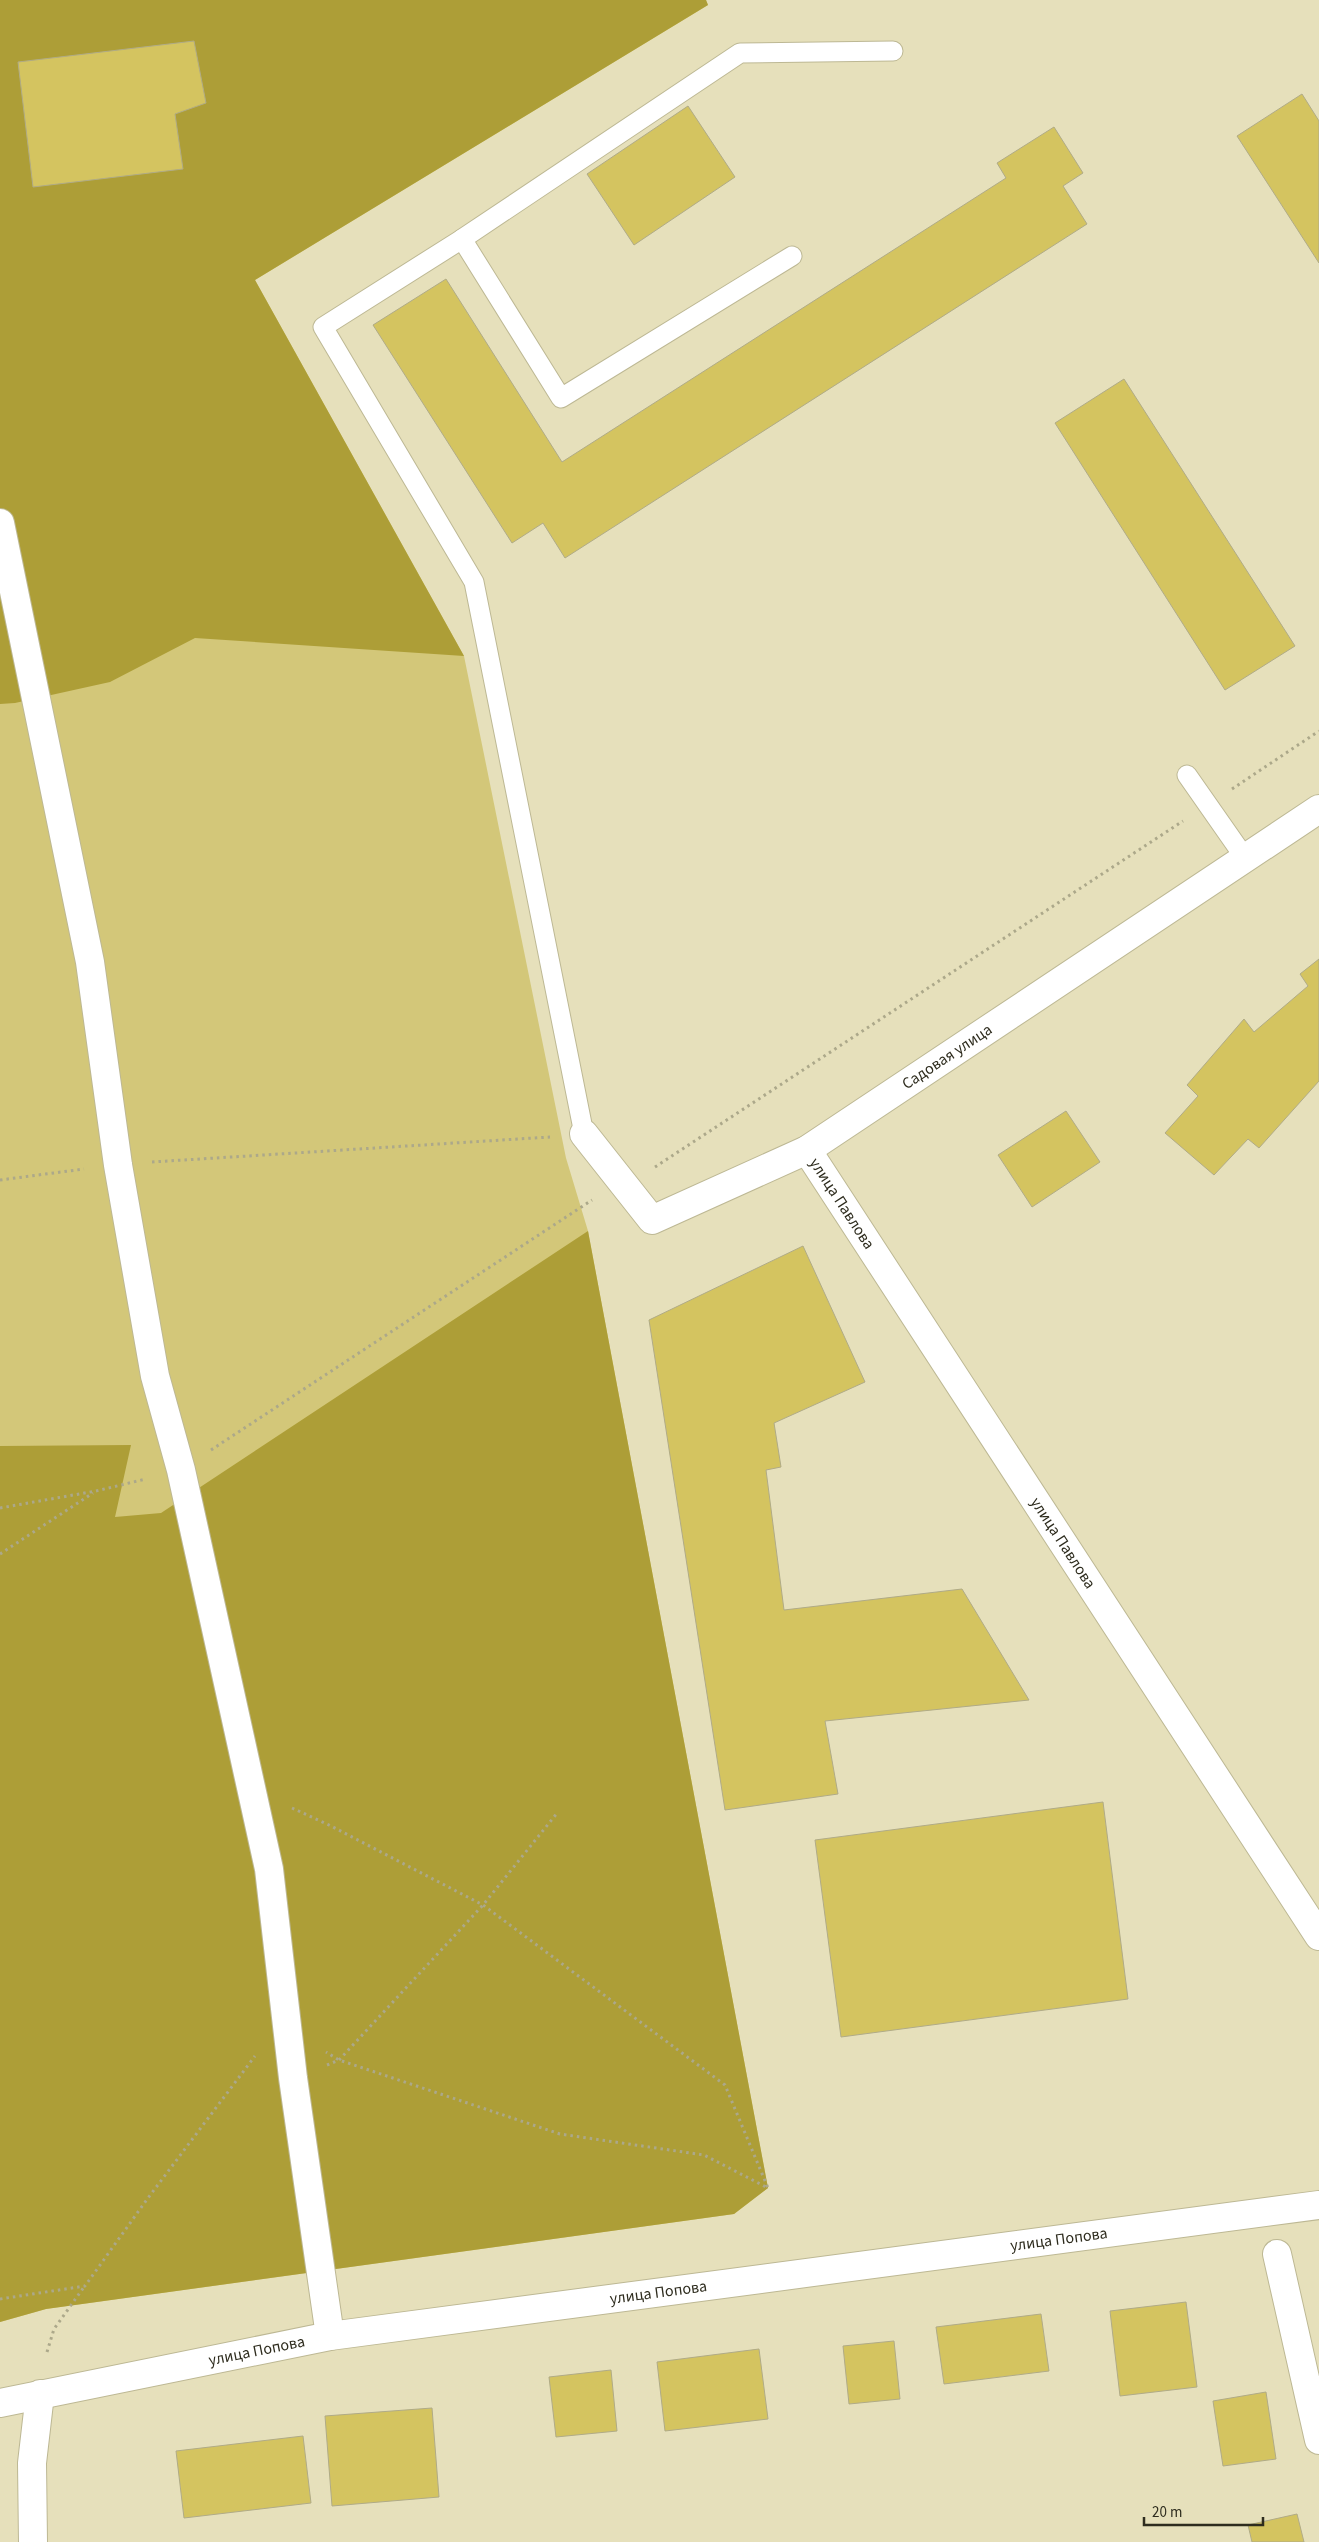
<svg xmlns="http://www.w3.org/2000/svg" width="1319" height="2542" font-family="'Source Sans 3',sans-serif">
<rect width="100%" height="100%" fill="#e6e0bb"/>
<polygon fill="#d3c779" points="0,0 706,0 708,5 255,280 464,656 566,1158 588,1231 768,2188 734,2214 46,2309 0,2322"/>
<g fill="#ad9e37">
<polygon points="0,0 706,0 708,5 255,280 464,656 195,638 110,682 15,703 0,704"/>
<polygon points="588,1231 768,2188 734,2214 46,2309 0,2322 0,1446 131,1445 115,1517 161,1513"/>
</g>
<g fill="#d4c460" stroke="#b0ab87">
<polygon points="194,41 206,103 175,114 183,169 33,187 18,62"/>
<polygon points="1302,94 1319,121 1319,263 1237,136"/>
<polygon points="688,106 735,177 634,245 587,174"/>
<polygon points="1054,127 1083,173 1063,186 1087,224 565,558 543,523 512,543 373,325 446,279 562,462 1006,178 997,163"/>
<polygon points="1124,379 1295,646 1225,690 1055,423"/>
<polygon points="1319,959 1319,1081 1259,1148 1248,1139 1214,1175 1165,1133 1198,1096 1187,1085 1244,1019 1254,1032 1308,986 1300,974"/>
<polygon points="1066,1111 1100,1162 1032,1207 998,1155"/>
<polygon points="803,1246 865,1382 774,1423 781,1467 766,1470 784,1610 962,1589 1029,1700 825,1721 838,1794 725,1810 649,1320"/>
<polygon points="1103,1802 1128,1999 841,2037 815,1840"/>
<polygon points="1186,2302 1197,2387 1120,2396 1110,2311"/>
<polygon points="1041,2314 1049,2371 944,2384 936,2327"/>
<polygon points="894,2341 900,2399 849,2404 843,2346"/>
<polygon points="759,2349 768,2419 665,2431 657,2362"/>
<polygon points="611,2370 617,2431 556,2437 549,2377"/>
<polygon points="1266,2392 1276,2459 1223,2466 1213,2401"/>
<polygon points="432,2408 439,2497 332,2506 325,2416"/>
<polygon points="303,2436 311,2503 184,2518 176,2451"/>
<polygon points="1297,2514 1304,2542 1252,2542 1248,2525"/>
</g>
<g fill="none" stroke-linecap="round" stroke-linejoin="round">
<defs>
<g id="lane">
<polyline points="462,239 740,53 893,51"/>
<polyline points="1187,775 1245,858"/>
<polyline points="584,1134 474,582 323,327 462,239 561,398 792,256"/>
</g>
<g id="street">
<polyline points="0,523 90,962 118,1165 155,1376 181,1470 269,1869 293,2078 330,2336"/>
<path id="s1" d="M584,1134L652,1220L807,1150L1319,809"/>
<path id="s2" d="M807,1150L1319,1936"/>
<polyline points="1277,2254 1319,2440"/>
</g>
<g id="secondary">
<path id="s3" d="M0,2403L330,2336L1319,2205"/>
<polyline points="33,2542 32,2463 40,2394"/>
</g>
</defs>
<use href="#lane" stroke="#bdb894" stroke-width="21"/>
<use href="#street" stroke="#bdb894" stroke-width="30"/>
<use href="#secondary" stroke="#bdb894" stroke-width="30"/>
<g stroke="#aca88a" stroke-width="3" stroke-dasharray="2.5 4" stroke-linecap="butt">
<polyline points="1232,789 1319,731"/>
<polyline points="152,1162 550,1137"/>
<polyline points="655,1167 1183,821"/>
<polyline points="0,1180 84,1169"/>
<polyline points="211,1450 592,1200"/>
<polyline points="0,1508 96,1491 146,1479"/>
<polyline points="0,1554 93,1493"/>
<polyline points="292,1808 329,1825 483,1905 725,2085 768,2188 704,2155 560,2134 339,2060 326,2052"/>
<polyline points="327,2065 339,2060 483,1905 558,1812"/>
<polyline points="0,2299 85,2286 148,2198 255,2056"/>
<polyline points="47,2352 54,2329 84,2287"/>
</g>
<use href="#lane" stroke="#fff" stroke-width="19"/>
<use href="#street" stroke="#fff" stroke-width="28"/>
<use href="#secondary" stroke="#fff" stroke-width="28"/>
</g>
<g text-anchor="middle" dominant-baseline="central" stroke-width="4.5" stroke-linejoin="round" paint-order="stroke">
<g font-size="16" fill="#2e2c1e" stroke="#e6e0bb">
<text stroke="none"><textPath href="#s1" startOffset="448">Садовая улица</textPath></text>
<text stroke="none"><textPath href="#s2" startOffset="64">улица Павлова</textPath></text>
<text stroke="none"><textPath href="#s2" startOffset="469">улица Павлова</textPath></text>
<text stroke="none"><textPath href="#s3" startOffset="1072">улица Попова</textPath></text>
<text stroke="none"><textPath href="#s3" startOffset="668">улица Попова</textPath></text>
<text stroke="none"><textPath href="#s3" startOffset="262">улица Попова</textPath></text>
</g>
</g>
<path d="M1144 2517v8h119v-8" fill="none" stroke="#2e2c1e" stroke-width="2.5"/>
<text x="1152" y="2517" font-size="15" fill="#2e2c1e" stroke="#e6e0bb" stroke-width="4" paint-order="stroke">20 m</text>
</svg>
